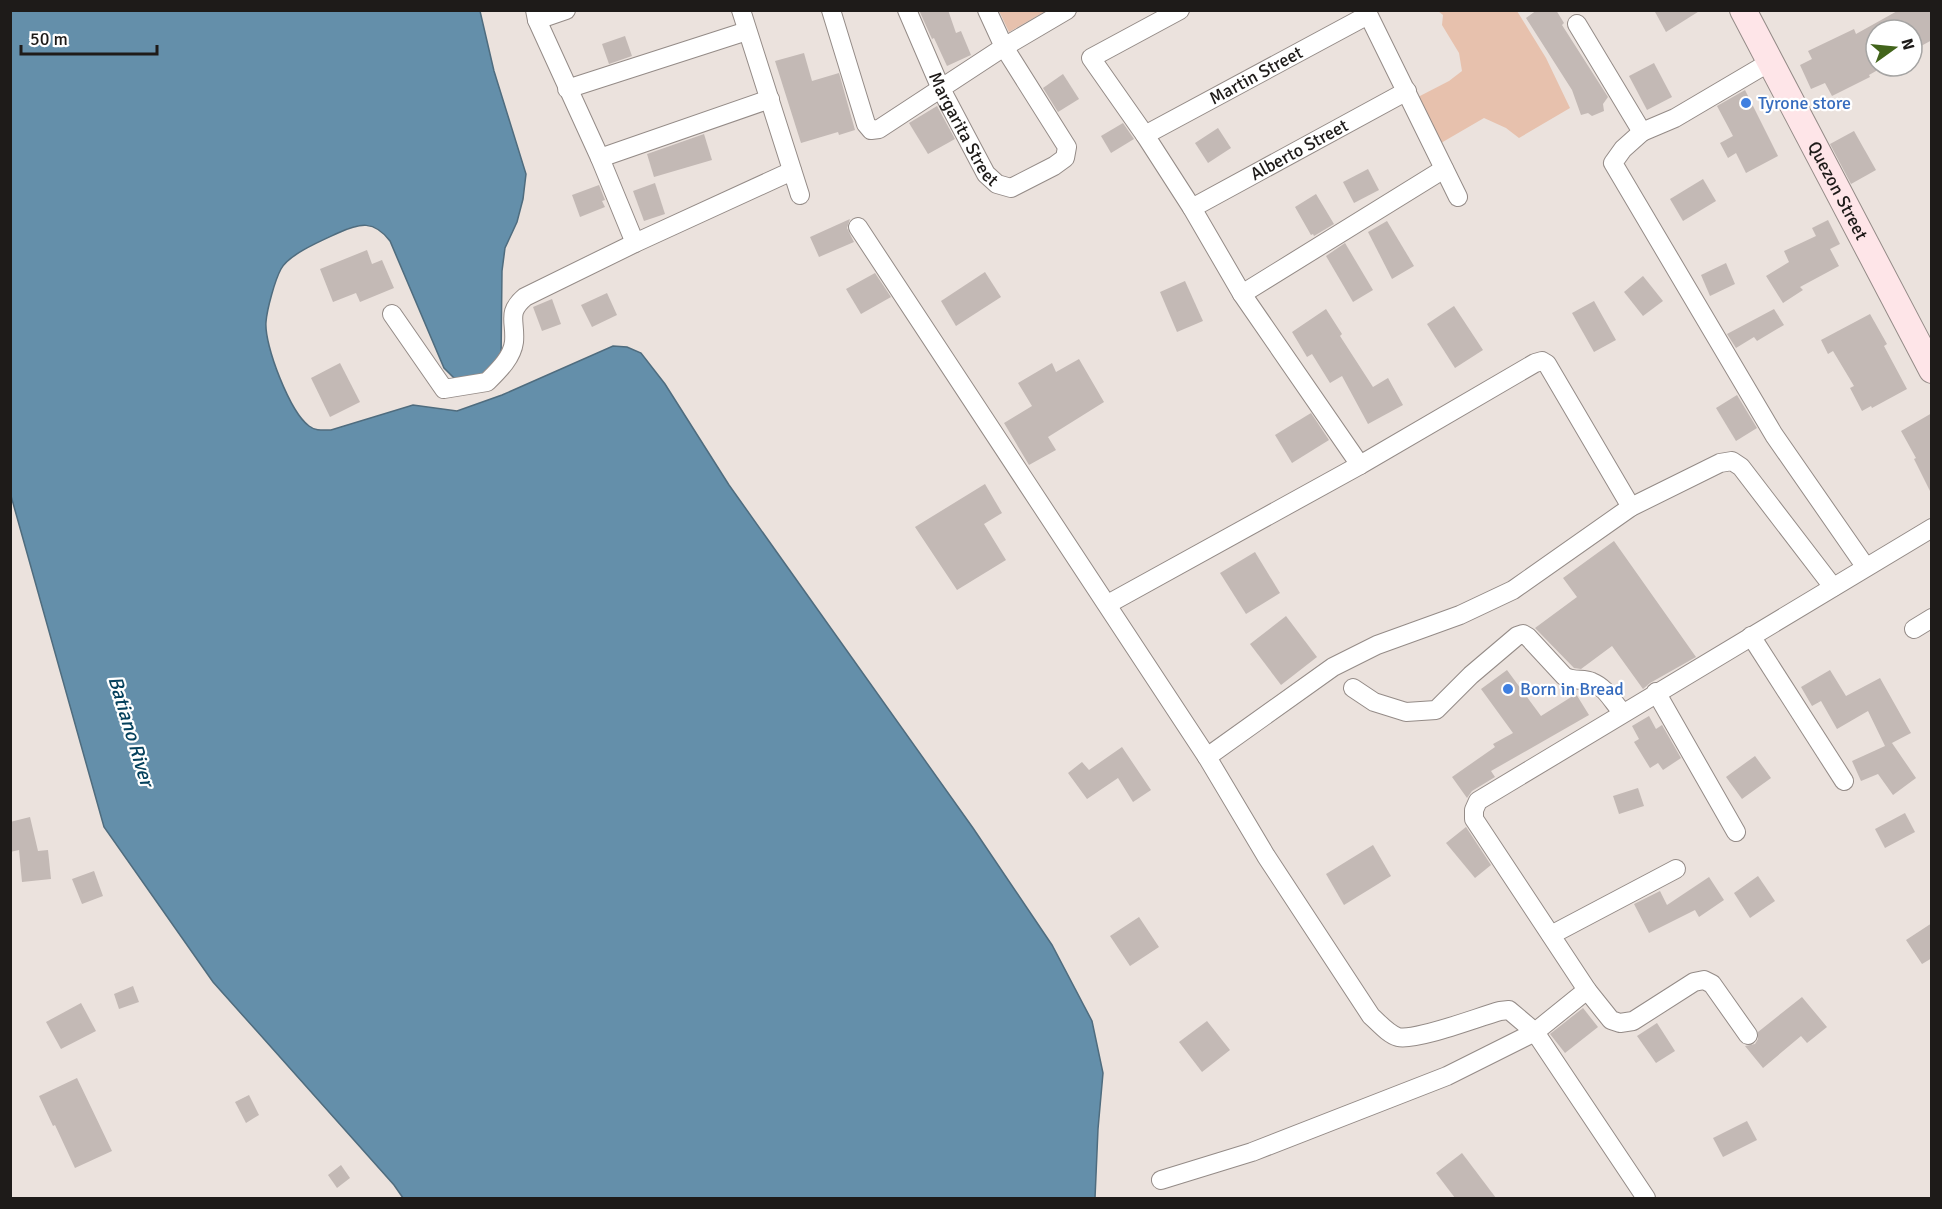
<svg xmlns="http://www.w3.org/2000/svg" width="1942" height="1209" font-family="Signika,sans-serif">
<rect width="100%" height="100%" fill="#ebe2dd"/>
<g fill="#e7c1ad">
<polygon points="999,11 1046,11 1009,32"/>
<polygon points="1438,11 1517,11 1546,58 1570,108 1519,138 1506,128 1484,118 1441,143 1418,97 1449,81 1462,71 1459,53 1442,25 1443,15"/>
</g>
<path fill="#648faa" stroke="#4f6c7e" stroke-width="1.5" d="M10,11H480L494,71L526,174L523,199L517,222L505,248L502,271L501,361L487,377L455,379L444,368L390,241C374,220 360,223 338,233C323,240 289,254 281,269C275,280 267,309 266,322C264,345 290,412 309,426C315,431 323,430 331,430L413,405L457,411L502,395L613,346L627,347L641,353L665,384L729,485L973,828L1052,945L1092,1021L1103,1073L1098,1129L1095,1198H403L394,1185L213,982L104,827L11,496Z"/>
<g fill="#c3b9b5">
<polygon points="919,10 948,10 956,33 961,31 971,55 947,66 934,38 932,39"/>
<polygon points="1537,10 1556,10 1564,23 1562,25 1608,97 1603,104 1604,111 1592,116 1588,113 1581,115 1572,90 1526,18"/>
<polygon points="1654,10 1701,10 1666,32"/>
<polygon points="1899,10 1932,10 1932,40 1912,51 1912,30 1876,30 1876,71 1869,75 1870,77 1832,96 1825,83 1811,89 1800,65 1812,59 1808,51 1854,29 1856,34"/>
<polygon points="625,36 632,56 609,64 602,44"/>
<polygon points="804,53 812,81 839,73 855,130 839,135 838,132 801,143 775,61"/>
<polygon points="1654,63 1672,97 1647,110 1629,76"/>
<polygon points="1063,74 1079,99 1058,112 1043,88"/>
<polygon points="1745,90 1778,156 1746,173 1736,153 1728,158 1720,143 1733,136 1717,106"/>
<polygon points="937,106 955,139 928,154 909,123"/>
<polygon points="1123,123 1134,139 1111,153 1101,136"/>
<polygon points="1218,128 1231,148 1208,163 1195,143"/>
<polygon points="1854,131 1876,170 1851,184 1830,144"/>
<polygon points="704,134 712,160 654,177 647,154"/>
<polygon points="1368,169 1379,190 1354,203 1343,182"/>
<polygon points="1703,179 1716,201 1683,221 1670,199"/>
<polygon points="655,183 665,214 644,221 633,191"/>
<polygon points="599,185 605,200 602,201 605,207 580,217 572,195"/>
<polygon points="1316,194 1334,224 1314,236 1313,234 1311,235 1295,207"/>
<polygon points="850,219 847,228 854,242 819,257 810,237"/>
<polygon points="1828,220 1840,244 1830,249 1839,266 1800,287 1803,290 1783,303 1766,276 1789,262 1784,251 1816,236 1812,228"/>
<polygon points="1387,221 1414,266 1392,279 1368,232"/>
<polygon points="1345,243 1373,290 1353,302 1326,256"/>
<polygon points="367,250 372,264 382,260 394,288 360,302 356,293 333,302 320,269"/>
<polygon points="1726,263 1735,284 1710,296 1701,275"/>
<polygon points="985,272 1001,297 956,326 941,301"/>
<polygon points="875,273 891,297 861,314 846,289"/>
<polygon points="1643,276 1663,301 1643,316 1624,292"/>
<polygon points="1185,281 1203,321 1177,332 1160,292"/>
<polygon points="607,293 617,315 592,327 581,305"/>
<polygon points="552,299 561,324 542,331 533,307"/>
<polygon points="1594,301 1616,340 1594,352 1572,313"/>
<polygon points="1454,306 1483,350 1455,368 1427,324"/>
<polygon points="1326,309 1342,334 1340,336 1373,387 1388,378 1403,405 1368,424 1342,376 1330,383 1312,354 1307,357 1292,332"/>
<polygon points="1774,309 1784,325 1757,341 1754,337 1736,348 1727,334"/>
<polygon points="1870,314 1887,344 1884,346 1907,389 1872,408 1871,406 1862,411 1850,388 1854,386 1833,351 1828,354 1821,340"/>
<polygon points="1079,359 1104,402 1048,437 1056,450 1029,465 1004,423 1032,406 1018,383 1052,363 1056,372"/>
<polygon points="340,363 360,402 330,417 311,378"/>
<polygon points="1737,395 1757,428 1736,441 1716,408"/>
<polygon points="1311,413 1329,440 1292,463 1275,435"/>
<polygon points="1932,413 1932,495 1914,459 1916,458 1901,431"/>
<polygon points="985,484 1002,513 984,524 1006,560 957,590 915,527"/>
<polygon points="1614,541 1696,657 1650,683 1643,689 1612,646 1581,669 1574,668 1535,628 1577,597 1563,578"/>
<polygon points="1255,552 1280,593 1246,614 1220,573"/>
<polygon points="1286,616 1317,657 1281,685 1250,644"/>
<polygon points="1507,670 1541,716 1576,694 1589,715 1491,771 1495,777 1472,791 1467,798 1452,777 1495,747 1493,744 1513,733 1481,689"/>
<polygon points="1830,670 1846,696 1880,678 1911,733 1890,744 1892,743 1916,778 1893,795 1878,774 1861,781 1852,761 1885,746 1868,711 1837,729 1821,701 1812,706 1801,687"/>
<polygon points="1649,716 1656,729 1662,725 1681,758 1663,770 1658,763 1650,768 1634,742 1639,739 1632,726"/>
<polygon points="1122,747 1151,790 1133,802 1118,778 1087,799 1068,773 1082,762 1089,770"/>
<polygon points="1755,756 1771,778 1742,799 1726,777"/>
<polygon points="1638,788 1644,806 1619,814 1613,796"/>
<polygon points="1905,813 1915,832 1885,848 1875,829"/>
<polygon points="30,817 38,851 48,850 51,879 22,882 19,850 10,852 10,822"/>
<polygon points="1466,827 1491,865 1475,878 1446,843"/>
<polygon points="1373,845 1391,876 1344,905 1326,874"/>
<polygon points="94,871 103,896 82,904 72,879"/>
<polygon points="1758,876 1775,901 1750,918 1734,893"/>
<polygon points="1709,877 1724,900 1699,917 1695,910 1649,933 1634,904 1660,891 1667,905"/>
<polygon points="1139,917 1159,947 1130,966 1110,936"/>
<polygon points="1932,923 1932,958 1922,964 1906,940"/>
<polygon points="133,986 139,1002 119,1009 114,994"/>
<polygon points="1802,997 1827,1027 1807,1043 1801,1036 1763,1068 1745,1046 1755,1044 1758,1039 1758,1032"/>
<polygon points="81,1003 96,1031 61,1049 46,1022"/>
<polygon points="1583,1008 1598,1027 1565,1053 1550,1034"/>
<polygon points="1207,1021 1230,1050 1202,1072 1179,1042"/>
<polygon points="1657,1023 1675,1051 1656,1063 1637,1036"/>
<polygon points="77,1078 112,1151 75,1168 55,1125 53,1126 39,1096"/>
<polygon points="249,1095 259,1115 246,1123 235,1102"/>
<polygon points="1747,1121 1757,1140 1723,1157 1713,1138"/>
<polygon points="1462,1153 1496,1198 1455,1198 1436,1173"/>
<polygon points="341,1165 350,1178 337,1188 328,1175"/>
</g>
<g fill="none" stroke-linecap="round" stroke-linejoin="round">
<defs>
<g id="street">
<polyline points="535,10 537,20 600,158 635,243"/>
<polyline points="741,10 800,195"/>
<polyline points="831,10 866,124 871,130 879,129 1004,47 1067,10"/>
<path id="s1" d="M907,10L941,89L986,174L997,184L1011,188L1054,166L1065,158L1067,147L1004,47L987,10"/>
<polyline points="1180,10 1091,58 1145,135 1192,208 1242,294 1360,465"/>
<polyline points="1366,10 1458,197"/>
<polyline points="537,20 566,10"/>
<polyline points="1577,24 1642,132 1675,118 1770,62"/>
<polyline points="567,89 747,31"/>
<polyline points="1642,132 1623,149 1613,163 1774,435 1865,566"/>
<path id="s2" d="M1145,135L1368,15"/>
<polyline points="600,158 770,99"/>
<path id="s3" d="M1192,208L1407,91"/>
<path d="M858,227L1207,757L1266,856L1371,1016C1379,1023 1388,1034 1398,1037C1417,1041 1478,1017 1500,1011L1509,1010L1535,1032L1646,1198"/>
<polyline points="1242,294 1444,169"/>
<path d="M392,314L444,389L487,382C498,371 512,358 514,342C516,321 506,313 525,297L635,243L792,171"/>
<polyline points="1108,604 1360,465 1535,363 1542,361 1547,364 1631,507"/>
<polyline points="1914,629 1932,618"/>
<polyline points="1751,636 1844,781"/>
<path d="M1353,688L1374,702L1406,712L1436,710L1471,675L1517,636L1523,634L1528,637L1564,676C1573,682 1583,678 1592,682C1607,688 1613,703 1623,713"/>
<polyline points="1656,692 1736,832"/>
<polyline points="1207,757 1333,667 1377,645 1460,615 1513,590 1631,507 1720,463 1732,461 1741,467 1833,587"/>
<polyline points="1551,935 1676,869"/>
<polyline points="1748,1035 1712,984 1704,980 1694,982 1633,1021 1620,1023 1611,1020 1587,990 1474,819 1474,810 1478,801 1932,528"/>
<polyline points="1161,1180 1252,1152 1447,1076 1535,1032 1587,990"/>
</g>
<g id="secondary">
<path id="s4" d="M1743,10L1932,370"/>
</g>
</defs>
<use href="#street" stroke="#948b87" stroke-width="20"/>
<use href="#secondary" stroke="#948b87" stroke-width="28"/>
<use href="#street" stroke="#fff" stroke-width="18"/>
<use href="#secondary" stroke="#fee5e8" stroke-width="26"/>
</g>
<g fill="#3f7fe0" stroke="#fff" stroke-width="2">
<circle cx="1746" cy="103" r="6"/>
<circle cx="1508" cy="689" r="6"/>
</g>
<g text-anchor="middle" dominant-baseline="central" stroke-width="4.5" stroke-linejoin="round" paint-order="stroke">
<g font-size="18" fill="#1e1b19" stroke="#fff">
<text stroke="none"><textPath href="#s2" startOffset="126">Martin Street</textPath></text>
<text stroke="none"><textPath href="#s1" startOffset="132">Margarita Street</textPath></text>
<text stroke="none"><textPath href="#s3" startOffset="122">Alberto Street</textPath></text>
<text stroke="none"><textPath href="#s4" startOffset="204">Quezon Street</textPath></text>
</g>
<g font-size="18" fill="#366cbe" stroke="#fff" text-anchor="start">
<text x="1758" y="103">Tyrone store</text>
<text x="1520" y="689">Born in Bread</text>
</g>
<g font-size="20" font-style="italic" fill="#04405c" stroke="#fff">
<text transform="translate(131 731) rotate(73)">Batiano River</text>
</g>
</g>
<rect width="1942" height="1209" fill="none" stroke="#1e1b19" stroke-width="24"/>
<g transform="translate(1894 48) rotate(75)"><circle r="28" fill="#ffffff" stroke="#a5a4a3" stroke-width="1.5"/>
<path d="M0-4.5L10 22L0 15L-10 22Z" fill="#42641b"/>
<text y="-9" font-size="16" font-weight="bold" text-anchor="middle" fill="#1e1b19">N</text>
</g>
<path d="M21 45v9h136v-9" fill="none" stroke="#1e1b19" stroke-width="3"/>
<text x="30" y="45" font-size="18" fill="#1e1b19" stroke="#ffffff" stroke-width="4.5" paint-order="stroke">50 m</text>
</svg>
